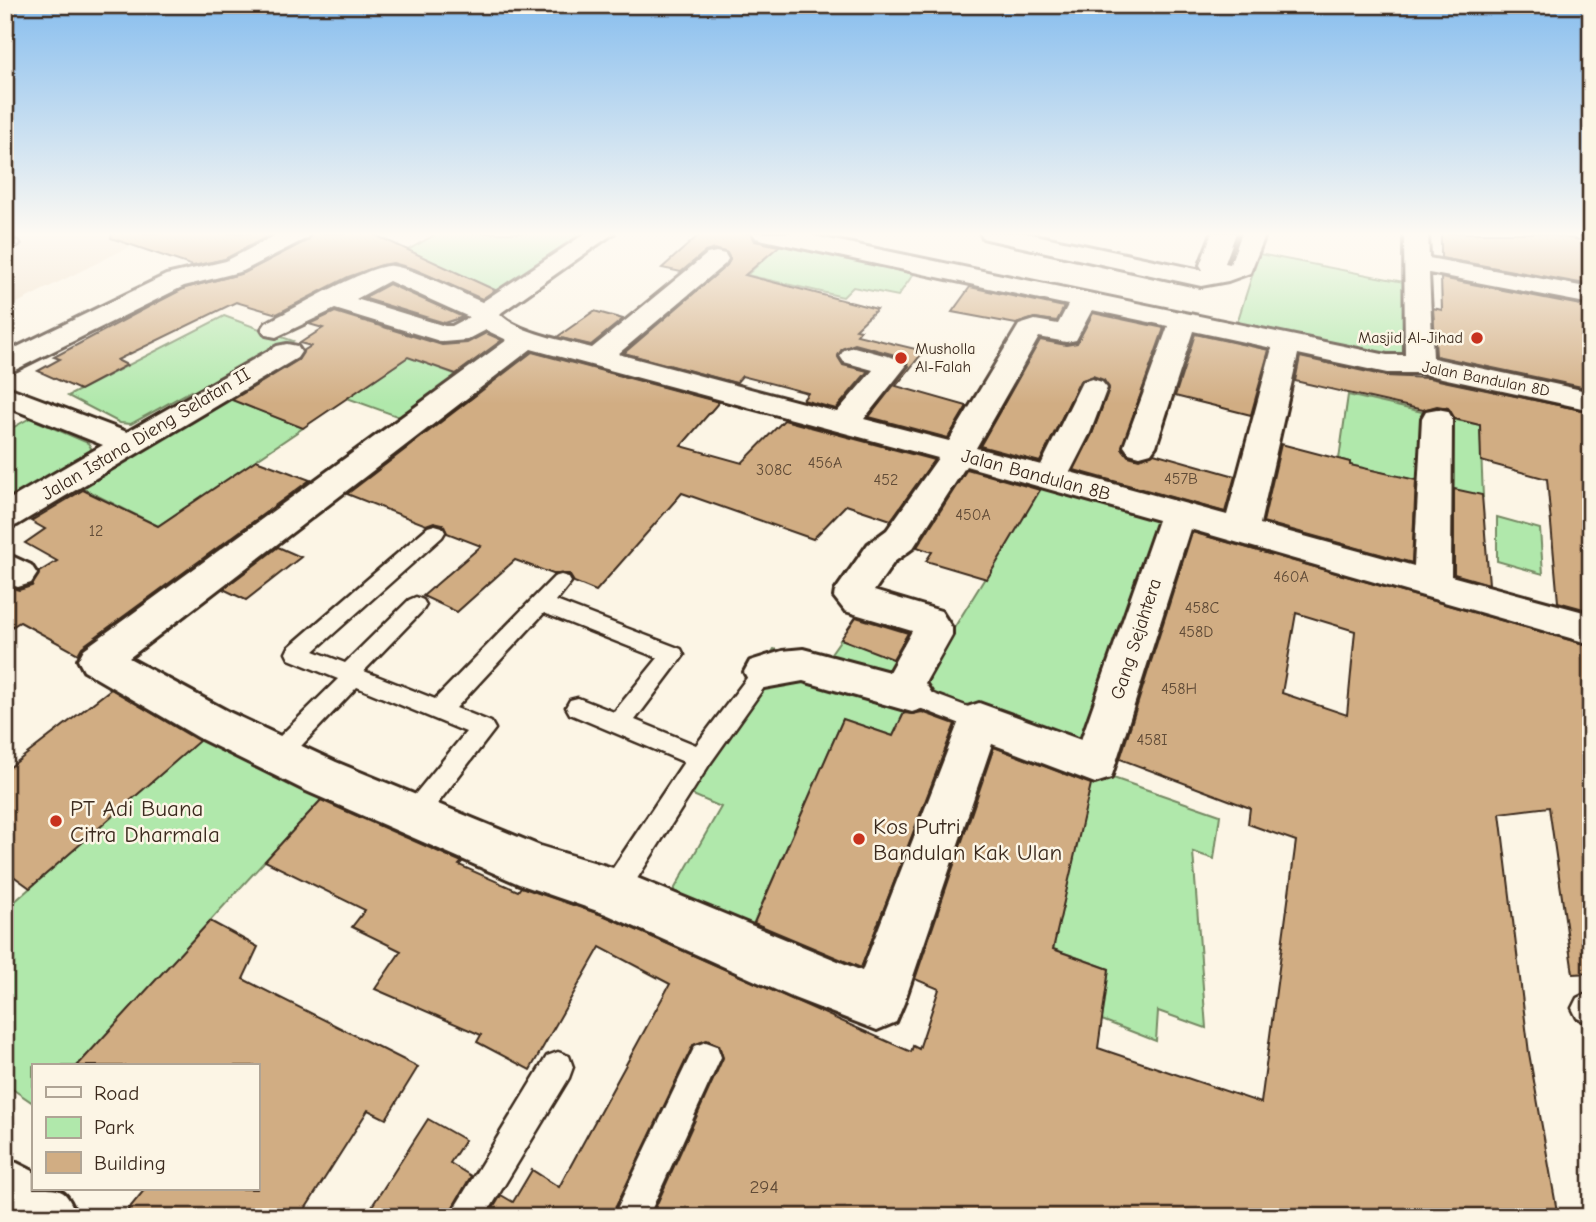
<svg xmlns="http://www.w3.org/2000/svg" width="1596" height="1222" font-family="'Comic Neue',sans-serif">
<rect width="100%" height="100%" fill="#fcf5e5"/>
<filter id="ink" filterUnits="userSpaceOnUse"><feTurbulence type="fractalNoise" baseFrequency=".0143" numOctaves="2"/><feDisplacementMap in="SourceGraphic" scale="14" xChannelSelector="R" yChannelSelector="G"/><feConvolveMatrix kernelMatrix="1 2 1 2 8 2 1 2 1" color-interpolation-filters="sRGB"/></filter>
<g filter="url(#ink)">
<polygon fill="#efdfc8" points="5,233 152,233 155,234 13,305 5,303"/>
<g fill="#b0e8ab" stroke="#768964" stroke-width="2">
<polygon points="438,233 591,233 502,290 496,290 472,304 427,283 451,271 408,250"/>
<polygon points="783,242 917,269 898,296 853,287 843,297 747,275"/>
<polygon points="1259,254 1409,283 1407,356 1395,359 1236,326"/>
<polygon points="224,316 293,341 197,394 191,391 131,424 120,423 68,396"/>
<polygon points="408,357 463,377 405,419 347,398"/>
<polygon points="1348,395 1431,414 1427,483 1350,465 1350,462 1339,459"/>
<polygon points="226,397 303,428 158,526 76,485"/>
<polygon points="1442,417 1480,425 1483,497 1441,486"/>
<polygon points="30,418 88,443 91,448 90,454 5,505 5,432"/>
<polygon points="1042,486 1169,520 1087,744 914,691 893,736 843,719 747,938 667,902 721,807 686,792 774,649 822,666 841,639 928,670"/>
<polygon points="1497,517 1540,529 1543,574 1497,561"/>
<polygon points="211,730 330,790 77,1066 33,1066 33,1103 5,1084 5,910"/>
<polygon points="1093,771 1220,815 1214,859 1193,852 1206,1028 1158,1011 1156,1041 1102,1020 1109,969 1053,949"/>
</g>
<g fill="#d1ad83" stroke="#3b2a1e" stroke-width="2" fill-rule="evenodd">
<polygon points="112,233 274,233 225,259 193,266 111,238"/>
<polygon points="312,233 371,233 495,290 482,299 414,269 393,263 382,265 348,277 277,314 236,302 117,360 127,365 80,390 38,371 60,359 54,357 154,304 185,288 244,273 308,240"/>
<polygon points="701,233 751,233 755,241 779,246 745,275 877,309 856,329 861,330 857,335 924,351 896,386 967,406 948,438 869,417 909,366 903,357 855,344 842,349 838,357 843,365 868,371 836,409 803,400 808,393 742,376 736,383 624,353 727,265 730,260 727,253 715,249 705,252 681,272 662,268"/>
<polygon points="1441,233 1539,233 1581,240 1591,275 1591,285 1441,258"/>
<polygon points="1441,278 1591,307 1591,389 1436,356 1433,308 1442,310"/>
<polygon points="389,284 463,317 445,323 363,298"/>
<polygon points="970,287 1064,307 1057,321 1034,318 1016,324 952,312"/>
<polygon points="594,311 623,319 591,345 557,337"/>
<polygon points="335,312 442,345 467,343 486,333 502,340 456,374 408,357 303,428 232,400 298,360 303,351 311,346 300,343 323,328 309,324"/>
<polygon points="1093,313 1164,328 1122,448 1128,456 1139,459 1154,453 1235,476 1225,512 1074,470 1092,434 1109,389 1104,380 1093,376 1080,381 1040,462 980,446 1040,340 1066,345 1077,343"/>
<polygon points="1195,334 1269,350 1251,415 1175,396"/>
<polygon points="532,352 719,402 681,446 742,463 784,420 934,460 891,520 846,505 813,539 682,493 596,591 574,582 569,574 553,574 515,560 457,612 423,596 481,546 447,533 443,524 434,522 426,525 347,494"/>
<polygon points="1300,357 1386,376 1429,378 1591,412 1591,611 1558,602 1547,479 1481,461 1480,425 1455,419 1448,408 1437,406 1423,410 1295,381"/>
<polygon points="1281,444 1350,462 1350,465 1416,480 1412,563 1263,522"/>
<polygon points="256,460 310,480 82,647 78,654 20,622 5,631 5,592 12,588 19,590 32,586 39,572 57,561 25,543 45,529 31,521 83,490 158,526"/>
<polygon points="967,469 1040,490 987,579 926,561 932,552 917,547"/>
<polygon points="1454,489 1482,495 1489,584 1454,574"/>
<path d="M1192,532L1591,646V973L1573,974L1549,807L1500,813L1529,1053L1558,1217H651L723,1058L719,1045L707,1040L693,1045L611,1217H488L501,1195L513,1202L532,1170L559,1187L670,984L600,947L530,1070L477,1042L481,1035L375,989L401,951L352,927L365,910L265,861L321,800L462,862L459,865L518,891L521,887L605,916L911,1052L913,1046L919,1049L939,989L915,979L994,747L1091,784L1053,949L1109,969L1098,1048L1261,1103L1296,841L1248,824L1250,808L1120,759ZM1296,613L1355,631L1347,715L1282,693Z"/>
<polygon points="278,547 301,557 246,600 223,589"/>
<polygon points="856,617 908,633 893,659 841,639"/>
<polygon points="111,689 199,741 30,888 5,870 5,771"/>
<polygon points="922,712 955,724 861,968 754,923 843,719 893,736 904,713 913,714"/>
<polygon points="210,921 258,947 243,979 418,1067 386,1119 368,1110 300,1217 122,1217 145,1189 257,1189 257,1066 77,1066"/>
<polygon points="428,1119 465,1140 450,1163 471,1176 447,1217 365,1217"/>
</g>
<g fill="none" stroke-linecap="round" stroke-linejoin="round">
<defs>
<g id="lane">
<polygon points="5,238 18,241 20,244 13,248 5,246"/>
<polygon points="435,525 442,527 445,532 442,537 314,651 345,663 409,600 416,597 423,600 426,605 423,610 364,671 435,699 554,577 561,575 568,577 571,582 556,601 681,649 684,655 635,720 696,745 756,666 764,663 772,666 775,672 709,765 623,901 613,905 603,901 599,892 603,883 684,762 570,714 566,707 570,700 578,698 614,712 658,658 544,613 456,708 491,722 495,729 421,825 412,828 403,825 399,817 403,809 466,732 357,687 285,763 276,766 267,763 264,756 267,749 338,679 289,659 286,653 289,647 428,527"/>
<polygon points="912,686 987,714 991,721 987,728 979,731 904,702 901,695 904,688"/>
<polygon points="1587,993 1591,994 1591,1024 1577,1018 1572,1008 1577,998"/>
<polygon points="706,1042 717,1046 721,1057 648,1217 613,1217 695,1046"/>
<polygon points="558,1052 569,1056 573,1067 569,1078 485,1217 449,1217 547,1056"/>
</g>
<g id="street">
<polygon points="280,233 310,233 307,238 243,271 184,286 15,370 5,373 5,353 166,275 226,261"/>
<path d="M586,233H614L502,312L500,314C518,333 567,341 592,348L707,254L716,252L725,254L728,259L725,264L618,354L837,412L873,370L844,362L840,356L844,350L854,347L902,360L906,366L864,419L949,441L1019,325L1035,320L1058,324L1068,305L764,240L756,238L753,233H800L1387,355H1405L1404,233H1428L1429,258L1591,288V304L1429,273L1433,358L1591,392V410L1419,373H1387L1298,354L1260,524L1414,566L1422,418L1426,411L1437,409L1448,411L1452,418L1451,576L1591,614V644L1190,529L1111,778L1095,783L992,744L904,1003L896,1022L877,1030L794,998L606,914L519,884L304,790L201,739L84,671L78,660L84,649L507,340L486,330L467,340L443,342L335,309L276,337L266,335L262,329L266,323C289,312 372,263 392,266C416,269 458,292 482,302ZM389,281L469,317L452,326H445L356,299ZM1092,310L1168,326L1124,446L1129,453L1140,456L1151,453L1156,446L1193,331L1272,348L1227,515L1070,472L1090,433L1107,388L1102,382L1092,379L1082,382L1041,465L976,448L1039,337L1066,342L1076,340ZM531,349L938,458L887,530L868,544L835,591L834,597L845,611L912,631L889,672L803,649L782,651L750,661L744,672L750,683L764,688L803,681L912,712L927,707L933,695L925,683L952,635V628L941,611L874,591L894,562L913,548L966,466L1158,520L1081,740L979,703L964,708L862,971L613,868L540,846L336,762L231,713L129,658Z"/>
<polygon points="980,233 1026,233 1201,270 1203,270 1200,265 1212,233 1236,233 1225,263 1230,264 1242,233 1266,233 1250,273 1228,281 1201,286 991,240 983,238"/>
<polygon points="287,344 297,346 301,352 297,358 17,525 5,529 5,502 103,445 5,406 5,386 127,432 277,346"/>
<polygon points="5,553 31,565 37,574 31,583 18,587 5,583"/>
</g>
<path id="secondary" d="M5,1157L33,1171V1189C64,1189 65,1188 77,1217H5Z"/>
</defs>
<use href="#lane" stroke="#3b2a1e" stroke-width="5"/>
<use href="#street" stroke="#3b2a1e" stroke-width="6"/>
<use href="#secondary" stroke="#3b2a1e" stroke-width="6"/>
<use href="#lane" fill="#fcf5e5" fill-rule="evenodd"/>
<use href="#street" fill="#fcf5e5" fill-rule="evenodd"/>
<use href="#secondary" fill="#fcf5e5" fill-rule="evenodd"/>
</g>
</g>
<linearGradient id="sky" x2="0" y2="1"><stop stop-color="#88beee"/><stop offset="0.58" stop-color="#fefaf3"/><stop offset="1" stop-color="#fefaf3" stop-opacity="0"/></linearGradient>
<rect width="1596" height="404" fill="url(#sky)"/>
<g fill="#c8321e" stroke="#fcf5e5" stroke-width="2.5">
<circle cx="1477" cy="338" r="7"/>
<circle cx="901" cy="358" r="7"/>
<circle cx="56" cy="821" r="7"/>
<circle cx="859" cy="839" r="7"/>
</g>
<g text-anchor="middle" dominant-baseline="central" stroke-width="5" stroke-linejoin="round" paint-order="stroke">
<g font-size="16" fill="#3b2a1e" stroke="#fcf5e5" text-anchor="end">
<text x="1463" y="338">Masjid Al-Jihad</text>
<text x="915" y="349" text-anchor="start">Musholla<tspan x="915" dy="18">Al-Falah</tspan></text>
</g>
<g font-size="16" fill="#3b2a1e" stroke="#fcf5e5">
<text transform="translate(1486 379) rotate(11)">Jalan Bandulan 8D</text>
</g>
<g font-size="16" fill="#604b37">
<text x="825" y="463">456A</text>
<text x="774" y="470">308C</text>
<text x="1181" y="479">457B</text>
<text x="886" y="480">452</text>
<text x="973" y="515">450A</text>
<text x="96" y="531">12</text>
<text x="1291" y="577">460A</text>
<text x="1202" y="608">458C</text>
<text x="1196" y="632">458D</text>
<text x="1179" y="689">458H</text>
<text x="1152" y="740">458I</text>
</g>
<g font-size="19" fill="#3b2a1e" stroke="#fcf5e5">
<text transform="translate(146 434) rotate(-31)">Jalan Istana Dieng Selatan II</text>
<text transform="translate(1036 475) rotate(15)">Jalan Bandulan 8B</text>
<text transform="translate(1136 639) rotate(-72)">Gang Sejahtera</text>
</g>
<g font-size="19" fill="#604b37">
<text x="764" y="1187">294</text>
</g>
<g font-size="23" fill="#3b2a1e" stroke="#fcf5e5" text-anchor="start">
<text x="70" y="808">PT Adi Buana<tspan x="70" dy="26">Citra Dharmala</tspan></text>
<text x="873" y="826">Kos Putri<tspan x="873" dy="26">Bandulan Kak Ulan</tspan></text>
</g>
</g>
<rect width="1596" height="1222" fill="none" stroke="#fcf5e5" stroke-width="28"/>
<rect x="14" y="14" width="1568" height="1194" fill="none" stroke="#3b2a1e" stroke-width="2.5" filter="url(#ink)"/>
<rect x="32" y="1064" width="228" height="126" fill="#fcf5e5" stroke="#afa495" stroke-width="2"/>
<rect x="46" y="1087" width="35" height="10" fill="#fcf5e5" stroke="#afa495" stroke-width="2"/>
<text x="94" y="1100" font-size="21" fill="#3b2a1e">Road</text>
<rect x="46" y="1117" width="35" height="21" fill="#b0e8ab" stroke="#afa495" stroke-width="2"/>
<text x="94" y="1134" font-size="21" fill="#3b2a1e">Park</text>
<rect x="46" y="1152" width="35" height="21" fill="#d1ad83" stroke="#afa495" stroke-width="2"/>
<text x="94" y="1170" font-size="21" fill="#3b2a1e">Building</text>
</svg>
